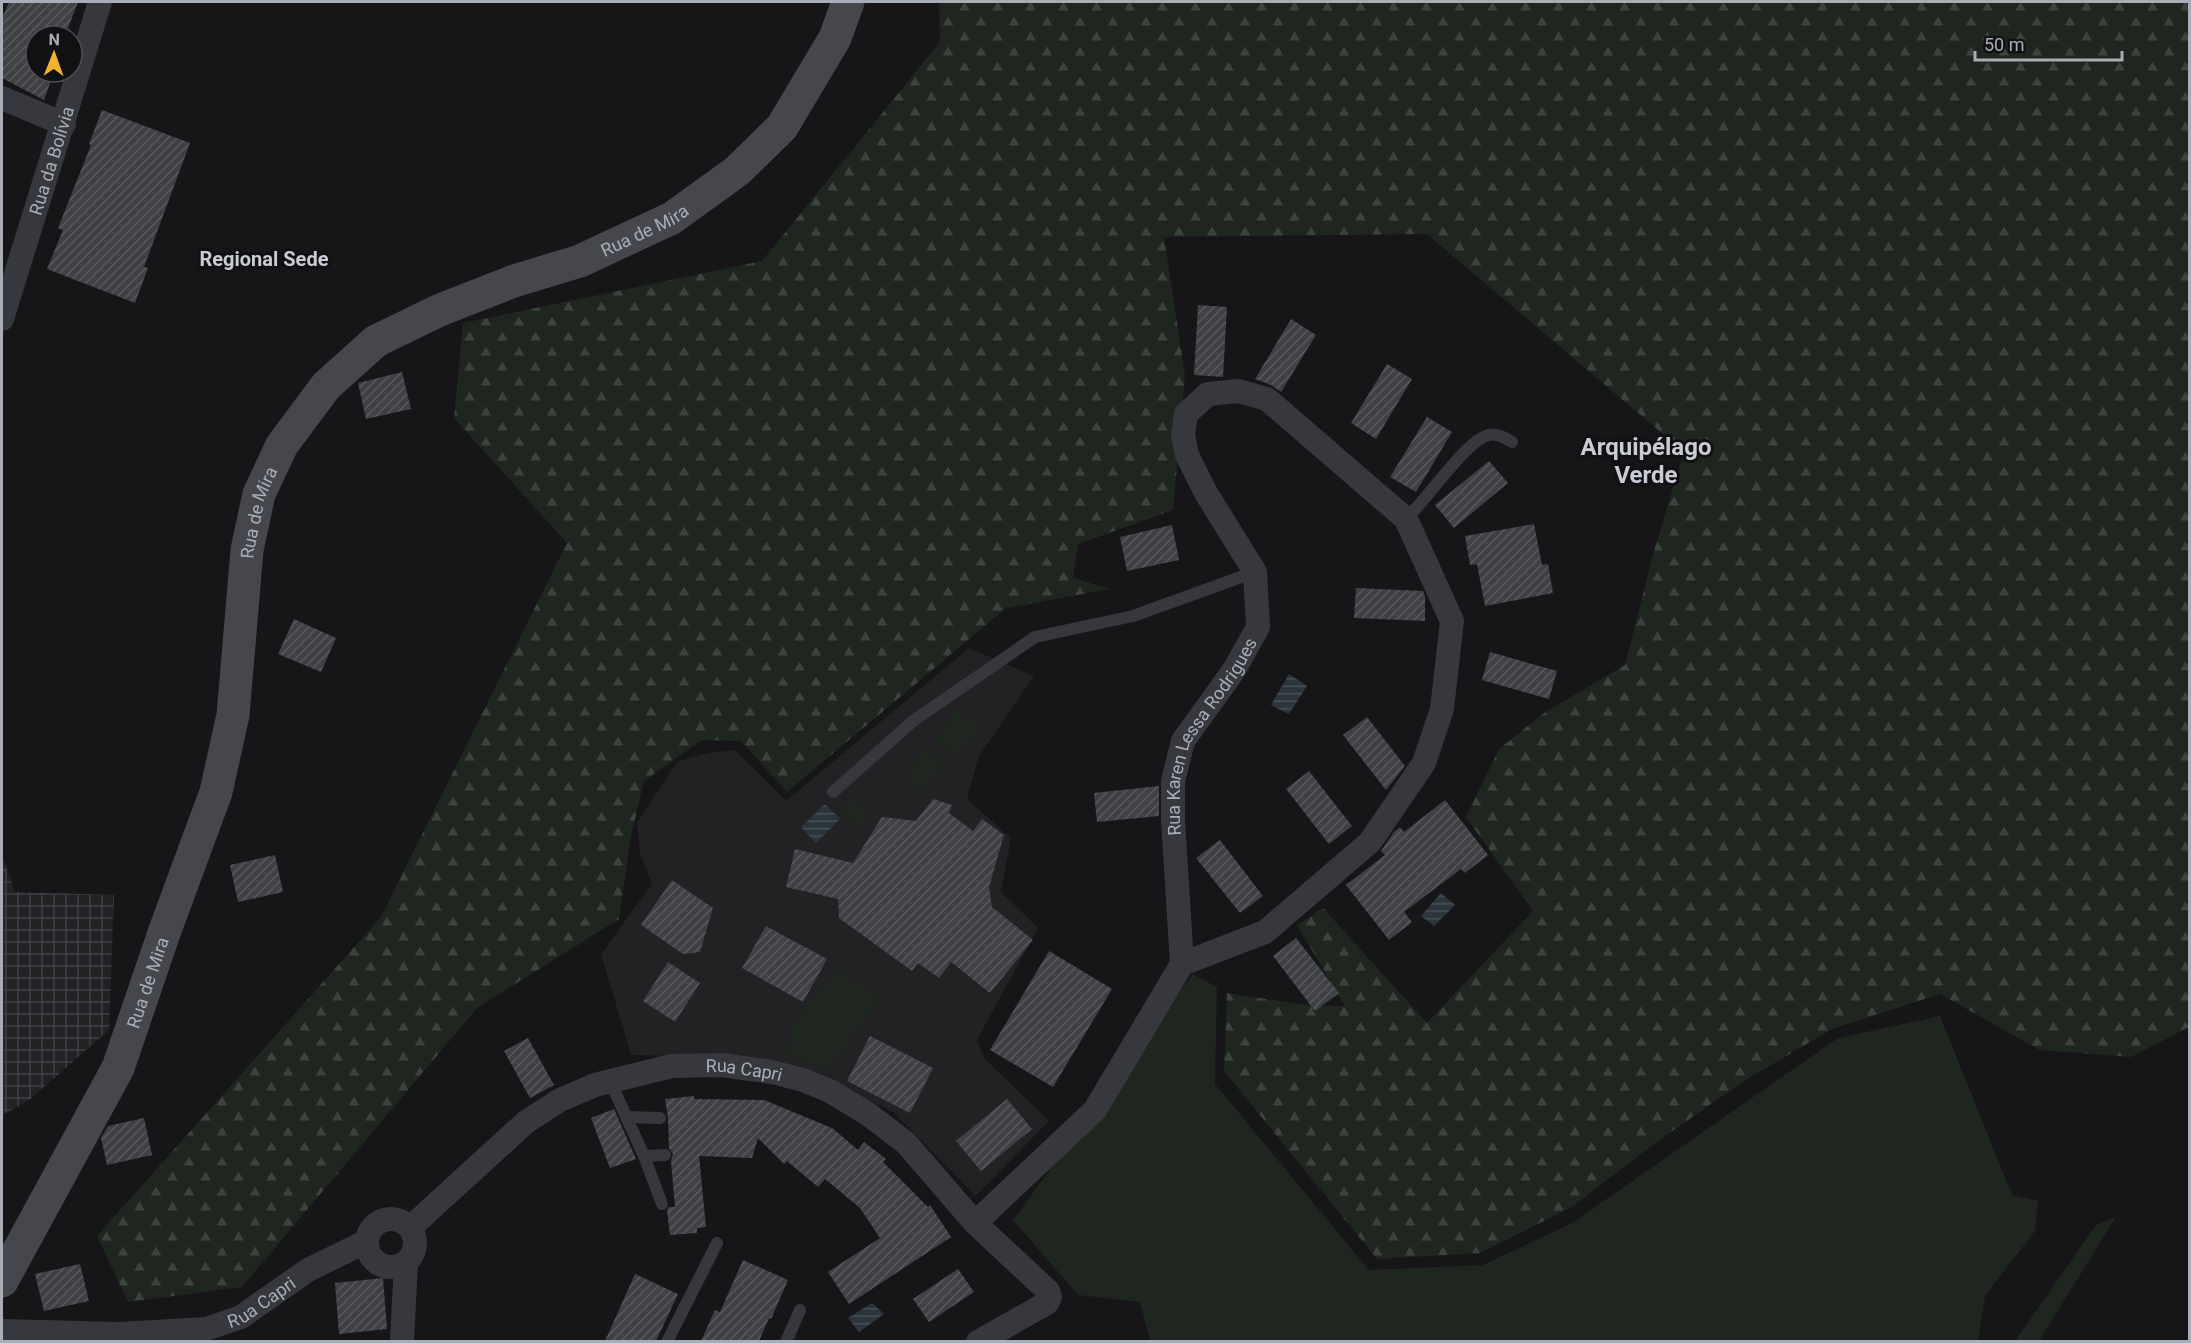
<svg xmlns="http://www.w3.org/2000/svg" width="2191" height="1343" font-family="Roboto,sans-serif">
<defs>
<pattern id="industrial-grid" width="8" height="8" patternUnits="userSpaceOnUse" patternTransform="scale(1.5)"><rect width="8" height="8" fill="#222225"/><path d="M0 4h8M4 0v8" fill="none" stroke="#3f3f43"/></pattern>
<pattern id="forest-firs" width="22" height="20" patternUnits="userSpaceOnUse" patternTransform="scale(1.5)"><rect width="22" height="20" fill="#1e261f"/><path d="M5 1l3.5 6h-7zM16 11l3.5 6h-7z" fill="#3c433d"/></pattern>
<pattern id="water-rules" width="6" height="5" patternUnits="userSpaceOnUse" patternTransform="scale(1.5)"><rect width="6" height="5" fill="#2c353c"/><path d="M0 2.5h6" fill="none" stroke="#485056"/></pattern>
<pattern id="building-hatch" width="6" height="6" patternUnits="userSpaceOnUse" patternTransform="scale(1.5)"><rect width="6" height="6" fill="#404145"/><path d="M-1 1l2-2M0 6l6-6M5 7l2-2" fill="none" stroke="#595a5e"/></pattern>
</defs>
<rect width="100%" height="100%" fill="#161618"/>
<polygon fill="#222225" points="969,648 1034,676 979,756 967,799 1011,838 1001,892 1038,928 977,1040 984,1058 1049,1121 976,1196 893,1112 829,1081 751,1057 631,1055 601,954 652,884 640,853 637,823 678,761 708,753 735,750 786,801"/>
<polygon fill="url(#industrial-grid)" points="2,856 15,892 114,895 109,1030 28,1101 2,1115"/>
<g fill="#1e261f">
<polygon points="955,710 980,725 959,758 935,743"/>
<polygon points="925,749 944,764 922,791 903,775"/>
<polygon points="852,797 871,818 859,830 839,808"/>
<polygon points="835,969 881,997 829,1070 786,1057 793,1024"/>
<polygon points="1193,974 1217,987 1215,1084 1369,1270 1483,1265 1572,1223 1838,1038 1940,1016 2012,1195 2038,1201 2035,1231 1985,1296 1978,1342 1150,1341 1140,1302 1078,1295 1013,1220"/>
<polygon points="2116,1217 2039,1341 2015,1341 2096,1225"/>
</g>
<polygon fill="url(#forest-firs)" points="939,2 2189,2 2189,1027 2131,1057 2040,1050 1940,994 1832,1029 1741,1083 1651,1146 1572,1207 1480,1253 1377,1259 1224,1071 1227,993 1305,1005 1345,1006 1297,925 1323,908 1427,1023 1533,911 1466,817 1499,749 1544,713 1625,665 1654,551 1684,452 1427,234 1164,237 1185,375 1173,510 1078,544 1073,578 1110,589 1006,608 787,792 741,741 702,740 644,781 631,836 619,919 477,1008 242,1287 128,1302 97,1236 381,917 567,543 454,418 463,323 762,261 940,42"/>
<g fill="url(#water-rules)">
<polygon points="1289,674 1307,686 1289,714 1271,705"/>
<polygon points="825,804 840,819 816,843 801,827"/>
<polygon points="1441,893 1455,905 1434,926 1421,916"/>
<polygon points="872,1303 884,1314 859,1332 848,1318"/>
</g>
<g fill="url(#building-hatch)">
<polygon points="9,2 78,2 65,36 36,36 36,72 54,72 44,100 2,78 2,18"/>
<polygon points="102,110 190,143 144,267 148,268 135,303 47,269 63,230 58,228 91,145 89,144"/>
<polygon points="1198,305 1227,307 1223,377 1194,375"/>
<polygon points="1291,319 1316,335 1281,392 1271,385 1255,379"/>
<polygon points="1387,364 1412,379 1376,439 1351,423"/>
<polygon points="402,372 411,409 366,419 358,383"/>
<polygon points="1427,417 1452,432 1416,492 1390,477"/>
<polygon points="1489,461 1508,483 1454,528 1435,505"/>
<polygon points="1534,524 1542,565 1548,564 1553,593 1485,606 1477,564 1470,565 1465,536"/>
<polygon points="1172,525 1179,560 1127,571 1120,537"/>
<polygon points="1356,588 1423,591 1425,597 1425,621 1354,618"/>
<polygon points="294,619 336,638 321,672 278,654"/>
<polygon points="1490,652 1557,671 1549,699 1482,680"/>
<polygon points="1367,717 1405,766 1386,790 1343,735"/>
<polygon points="1309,771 1352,826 1329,844 1286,789"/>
<polygon points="1159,786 1159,816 1097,822 1094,793"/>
<polygon points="933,799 952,805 949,813 973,831 982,819 1004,835 989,887 992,907 1033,940 990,993 951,962 939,978 918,963 912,971 839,918 838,899 786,887 795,849 853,863 882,817 916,821"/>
<polygon points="1445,800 1488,855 1465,873 1461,869 1404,912 1412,922 1389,940 1346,885 1385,855 1381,851 1394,832 1400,827 1404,832"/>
<polygon points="1220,840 1263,896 1240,913 1196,858"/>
<polygon points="275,855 283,892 238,902 230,865"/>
<polygon points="672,880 713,908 700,952 683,954 641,925"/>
<polygon points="766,926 827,959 803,1002 742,968"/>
<polygon points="1296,938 1339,993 1315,1011 1273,956"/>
<polygon points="1049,951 1112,989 1053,1087 990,1050"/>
<polygon points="668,962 700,983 675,1022 643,1001"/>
<polygon points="870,1036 933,1068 910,1113 847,1081"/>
<polygon points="528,1038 554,1085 530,1098 504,1051"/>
<polygon points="694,1096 694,1099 764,1100 832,1128 858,1150 864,1142 886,1159 883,1162 928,1207 930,1205 951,1237 849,1304 828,1272 880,1238 860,1208 825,1179 818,1187 787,1161 784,1164 758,1138 752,1158 699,1156 706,1227 697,1228 697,1233 670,1235 667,1210 669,1207 675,1207 671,1161 673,1154 669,1148 668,1118 665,1099"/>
<polygon points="1007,1099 1032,1129 981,1171 956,1141"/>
<polygon points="614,1109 636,1159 610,1168 591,1118"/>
<polygon points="144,1118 152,1155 107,1165 101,1138 108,1126"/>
<polygon points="743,1260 788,1280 771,1319 769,1318 759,1341 701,1341 715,1310 720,1312"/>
<polygon points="80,1264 89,1301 44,1311 35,1274"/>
<polygon points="958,1269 974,1292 929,1322 913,1299"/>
<polygon points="635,1274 678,1294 656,1341 605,1341"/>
<polygon points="383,1278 387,1329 339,1334 335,1283"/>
</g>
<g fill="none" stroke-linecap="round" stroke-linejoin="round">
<g stroke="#37383d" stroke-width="12">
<path d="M1406,519C1425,502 1468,438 1489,435C1497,433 1505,438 1512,442"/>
<polyline points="833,792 913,721 1035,637 1133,616 1255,572"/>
<polyline points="610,1081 644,1156 662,1204"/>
<polyline points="626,1117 660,1118"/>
<polyline points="644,1156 665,1155"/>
<polyline points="667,1342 717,1243"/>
<polyline points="786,1342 800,1310"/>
</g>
<g stroke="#37383d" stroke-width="24">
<polyline points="2,98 64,124"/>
<path id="s1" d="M2,319L100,2"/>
<circle cx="391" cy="1243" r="24"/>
<path id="s2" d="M975,1223L1095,1110L1182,964L1173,820V781L1183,741L1234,670L1258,627L1255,572L1206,493L1187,455L1183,435L1186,414L1208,394L1238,391L1267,399L1406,519L1452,621L1442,709L1424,763L1370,842L1265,932L1182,964"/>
<path id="s3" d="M411,1227L526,1122L560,1100L595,1085L672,1066L722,1065L772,1072L803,1080L830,1091L868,1114L906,1143L975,1223L1048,1291L1050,1297L1047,1303L978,1342"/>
<path id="s4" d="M2,1331L120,1334L206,1329L241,1317L308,1270L367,1241"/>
<polyline points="402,1342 406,1262"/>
</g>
<path stroke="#45474d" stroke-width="33" id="s5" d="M2,1281L118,1068L164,933L216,792L233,715L247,550L259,494L282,445L326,386L376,341L440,310L514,281L580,261L672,218L737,171L782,127L835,38L848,2"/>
</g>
<g text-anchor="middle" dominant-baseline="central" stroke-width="6" stroke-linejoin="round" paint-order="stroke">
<g font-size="18" fill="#a8adb8" stroke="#111113">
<text stroke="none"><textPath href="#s1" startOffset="166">Rua da Bolívia</textPath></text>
<text stroke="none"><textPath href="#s5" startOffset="1323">Rua de Mira</textPath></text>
<text stroke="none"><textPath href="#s5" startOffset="819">Rua de Mira</textPath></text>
<text stroke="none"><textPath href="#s2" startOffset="573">Rua Karen Lessa Rodrigues</textPath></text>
<text stroke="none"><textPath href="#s5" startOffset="333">Rua de Mira</textPath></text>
<text stroke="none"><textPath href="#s3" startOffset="386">Rua Capri</textPath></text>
<text stroke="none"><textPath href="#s4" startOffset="266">Rua Capri</textPath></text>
</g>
<g font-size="20" font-weight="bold" fill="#c9ccd4" stroke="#111113">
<text x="264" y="259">Regional Sede</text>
</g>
<g font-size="24" font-weight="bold" fill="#c9ccd4" stroke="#111113">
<text x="1646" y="447">Arquipélago<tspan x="1646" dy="28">Verde</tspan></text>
</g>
</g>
<rect width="2191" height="1343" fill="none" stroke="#a8adb8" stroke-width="6"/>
<g transform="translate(54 54) rotate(1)"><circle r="28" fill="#111113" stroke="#4d4f55" stroke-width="1.5"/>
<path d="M0-4.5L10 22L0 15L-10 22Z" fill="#f2b134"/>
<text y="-9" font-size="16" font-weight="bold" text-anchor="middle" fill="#a8adb8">N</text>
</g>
<path d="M1975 51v9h147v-9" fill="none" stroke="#a8adb8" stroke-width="3"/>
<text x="1984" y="51" font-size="18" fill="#a8adb8" stroke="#111113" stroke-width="4.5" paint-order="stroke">50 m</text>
</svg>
